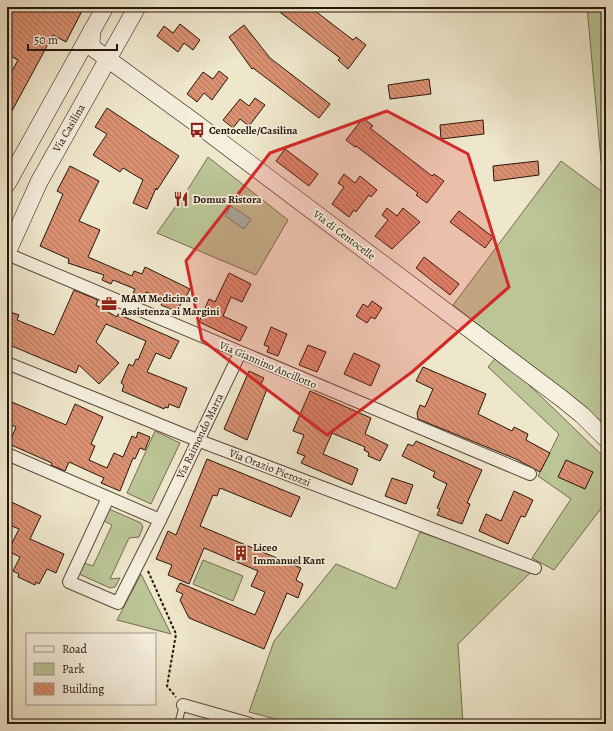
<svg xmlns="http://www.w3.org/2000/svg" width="613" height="731" font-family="Alegreya,serif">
<defs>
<pattern id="building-back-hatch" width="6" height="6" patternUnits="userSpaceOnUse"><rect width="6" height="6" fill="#da9172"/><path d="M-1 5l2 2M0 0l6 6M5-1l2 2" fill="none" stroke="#b1755c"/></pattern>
</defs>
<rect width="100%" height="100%" fill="#efe7cc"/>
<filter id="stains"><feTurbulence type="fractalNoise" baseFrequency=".005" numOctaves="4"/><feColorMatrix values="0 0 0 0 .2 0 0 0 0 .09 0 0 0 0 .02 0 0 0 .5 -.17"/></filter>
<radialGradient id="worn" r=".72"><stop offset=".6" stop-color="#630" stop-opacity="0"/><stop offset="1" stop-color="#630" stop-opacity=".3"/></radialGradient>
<g fill="#bbc596" stroke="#726e4f">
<polygon points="587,7 606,7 606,425 453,305 561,161 604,193"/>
<polygon points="208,157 288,220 256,275 157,233 190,186"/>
<polygon points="498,355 606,459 606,502 554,570 532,558 571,499 538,476 559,434 488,367"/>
<polygon points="155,431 180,443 151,504 127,493"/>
<polygon points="109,509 141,523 143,527 139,537 129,538 110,579 120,578 115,587 110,588 79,574 84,563 93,566 112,525 104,521"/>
<polygon points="420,532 532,571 458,644 463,724 294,724 249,712 274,641 336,564 396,589"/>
<polygon points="203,560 243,576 233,601 193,584"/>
<polygon points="141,574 171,634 117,620"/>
</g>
<polygon fill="#9bc1b0" stroke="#6d7d6d" points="231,206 251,219 244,229 225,216"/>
<g fill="url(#building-back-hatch)" stroke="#281608">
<polygon points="7,7 84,7 66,42 53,35 7,120 7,80 18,60 7,54"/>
<polygon points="273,7 310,7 353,40 356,37 366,45 348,69 338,60 340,58"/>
<polygon points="180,24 200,40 193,50 184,43 178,52 157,36 164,26 173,33"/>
<polygon points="244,25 270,58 330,104 319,118 253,68 252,69 229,37"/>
<polygon points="219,71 228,78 212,100 204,93 197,102 187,94 203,72 213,79"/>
<polygon points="429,79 431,94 390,99 388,85"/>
<polygon points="255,98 265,105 249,126 240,119 233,128 223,120 240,99 249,106"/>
<polygon points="107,108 179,156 157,190 156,188 147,209 133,203 143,180 123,168 120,172 93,155 107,134 95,127"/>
<polygon points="363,118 373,126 370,128 432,176 434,174 444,181 427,203 416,195 418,193 356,146 355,147 346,140"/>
<polygon points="483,120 484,134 441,139 440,125"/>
<polygon points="285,149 318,174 309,186 276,161"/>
<polygon points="538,161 539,175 494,181 493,166"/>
<polygon points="70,166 99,181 79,221 100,230 88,257 132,276 134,271 142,274 145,267 190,289 186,297 184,296 179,308 177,307 175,311 161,305 163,299 146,292 143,298 133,293 135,289 113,280 111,284 102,280 104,275 68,263 69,259 40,246 63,194 57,191"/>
<polygon points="344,174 355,183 360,176 377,190 371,197 369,195 356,212 354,210 349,217 332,204 344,187 338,183"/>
<polygon points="387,208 397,216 403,208 420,222 392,249 375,236 388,220 382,215"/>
<polygon points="459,211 493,237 485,248 450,222"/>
<polygon points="424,257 459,284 450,295 416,268"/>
<polygon points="229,273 251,284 242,302 231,297 223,316 247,327 240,341 199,322 209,299 215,302"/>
<polygon points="74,290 98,300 96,305 117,317 118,314 179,341 170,359 156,353 147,372 187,388 179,408 169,404 168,408 165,407 164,409 122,391 124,385 121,383 129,364 133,366 136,359 138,360 146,341 106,324 96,342 119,363 99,384 79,365 76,373 7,344 7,311 19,315 17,320 54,335"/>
<polygon points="372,301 382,308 375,319 371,317 367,323 356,316 363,304 368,307"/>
<polygon points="271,327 287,334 278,356 267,352 269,347 264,345"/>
<polygon points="308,345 326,352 317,372 299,365"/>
<polygon points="354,353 380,365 371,386 344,374"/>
<polygon points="423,367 486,394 478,414 512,431 514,427 528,434 526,440 550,453 540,472 516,459 418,419 417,413 420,405 425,407 433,389 416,381"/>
<polygon points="249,371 264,378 260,386 267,389 247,440 224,429"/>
<polygon points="310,391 371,418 365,434 388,445 380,461 368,456 369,453 364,450 365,447 332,433 323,454 358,469 352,485 301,463 305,456 297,453 304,435 293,431"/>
<polygon points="7,400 66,425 75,404 103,417 91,444 95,446 89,460 107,468 114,453 123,457 132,436 136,438 138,432 150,437 145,450 140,448 135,459 133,458 120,491 101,483 104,478 69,462 65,471 51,465 52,463 9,444 16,427 7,423"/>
<polygon points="416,441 482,470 467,503 470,504 462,524 437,515 440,509 437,508 447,484 433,477 435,472 402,456 408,444 413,446"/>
<polygon points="207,459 300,497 291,517 220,488 217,496 213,495 200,526 301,568 296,580 303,584 298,598 287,593 264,649 189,618 180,600 183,594 176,591 180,583 255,615 265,592 251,586 258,571 204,548 189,584 168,575 172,565 156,559 168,531 176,535"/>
<polygon points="566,460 593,472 585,489 558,477"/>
<polygon points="392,478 413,485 406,504 385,496"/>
<polygon points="514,491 533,500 525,517 521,516 508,544 479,531 486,514 501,521"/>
<polygon points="7,500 41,516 30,539 64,554 56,573 47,569 39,584 36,582 35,585 18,577 19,574 13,571 20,557 8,551 19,529 7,524"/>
</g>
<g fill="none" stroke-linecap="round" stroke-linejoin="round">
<defs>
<polyline id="lane" points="178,724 183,705"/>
<g id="street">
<polyline points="7,254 530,474"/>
<polyline points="7,363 197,440 535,568"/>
<polyline points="7,454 160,520 118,603 69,582 108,498"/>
<polyline points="160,520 240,353"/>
<polyline points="183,705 250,724"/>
</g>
<g id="secondary">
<polyline points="92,30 91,43 94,49 193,121 561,398 582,415 606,439"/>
<polyline points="7,184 105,7"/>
<polyline points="7,253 39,182 137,7"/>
</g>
</defs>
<use href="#lane" stroke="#5a4a39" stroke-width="8"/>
<use href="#street" stroke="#5a4a39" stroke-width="14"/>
<use href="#secondary" stroke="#281608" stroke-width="18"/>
<polyline stroke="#281608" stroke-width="2" stroke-dasharray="3 2" stroke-linecap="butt" points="148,571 176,634 167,686 176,697"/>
<use href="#lane" stroke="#f5efde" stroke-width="6"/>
<use href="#street" stroke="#f5efde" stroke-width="12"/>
<use href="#secondary" stroke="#f5efde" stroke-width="17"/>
</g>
<path fill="#d62828" fill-opacity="0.2" stroke="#d62828" stroke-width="3" stroke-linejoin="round" d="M387,111L468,154L509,287L412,372L327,435L202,340L186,261L270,153Z"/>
<defs>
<symbol id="bus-bare" viewBox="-9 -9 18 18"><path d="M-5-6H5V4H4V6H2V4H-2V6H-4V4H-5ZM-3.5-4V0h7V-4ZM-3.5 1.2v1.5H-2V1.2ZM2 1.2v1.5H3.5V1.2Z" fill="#8f2418" stroke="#f5efde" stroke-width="2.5" paint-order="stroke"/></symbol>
<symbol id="restaurant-bare" viewBox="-9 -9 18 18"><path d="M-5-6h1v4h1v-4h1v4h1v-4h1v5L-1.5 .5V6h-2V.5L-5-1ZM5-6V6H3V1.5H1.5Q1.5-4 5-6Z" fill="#8f2418" stroke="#f5efde" stroke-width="2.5" paint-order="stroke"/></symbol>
<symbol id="office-bare" viewBox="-9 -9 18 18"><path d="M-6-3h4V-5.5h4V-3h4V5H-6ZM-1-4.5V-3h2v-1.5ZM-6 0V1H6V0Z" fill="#8f2418" stroke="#f5efde" stroke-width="2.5" paint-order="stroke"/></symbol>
<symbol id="building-bare" viewBox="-9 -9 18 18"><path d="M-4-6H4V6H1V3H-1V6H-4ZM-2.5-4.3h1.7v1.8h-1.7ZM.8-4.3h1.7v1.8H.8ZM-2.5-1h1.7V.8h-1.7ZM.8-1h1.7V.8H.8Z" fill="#8f2418" stroke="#f5efde" stroke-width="2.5" paint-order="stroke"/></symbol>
</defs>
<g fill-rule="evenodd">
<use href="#bus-bare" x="186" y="119" width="22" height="22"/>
<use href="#restaurant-bare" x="170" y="188" width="22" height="22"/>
<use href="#office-bare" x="98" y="293" width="22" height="22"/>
<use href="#building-bare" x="230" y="542" width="22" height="22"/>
</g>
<g text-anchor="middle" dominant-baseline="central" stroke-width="3.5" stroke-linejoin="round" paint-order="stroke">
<g font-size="11" fill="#281608" stroke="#f5efde">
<text transform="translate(69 128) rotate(-60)">Via Casilina</text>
<text transform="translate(344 235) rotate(37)">Via di Centocelle</text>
<text transform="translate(268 365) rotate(23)">Via Giannino Ancillotto</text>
<text transform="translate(200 436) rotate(-64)">Via Raimondo Marra</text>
<text transform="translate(270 468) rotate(21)">Via Orazio Pierozzi</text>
</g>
<g font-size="11" font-weight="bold" fill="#281608" stroke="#f5efde" text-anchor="start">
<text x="209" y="130">Centocelle/Casilina</text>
<text x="193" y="199">Domus Ristora</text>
<text x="121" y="298">MAM Medicina e<tspan x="121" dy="13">Assistenza ai Margini</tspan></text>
<text x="253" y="547">Liceo<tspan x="253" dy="13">Immanuel Kant</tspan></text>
</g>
</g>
<rect width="613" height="731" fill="none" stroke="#efe7cc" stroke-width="24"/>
<rect x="8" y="8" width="597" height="715" fill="none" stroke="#281608" stroke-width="2"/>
<rect x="12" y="12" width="589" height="707" fill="none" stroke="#281608"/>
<rect x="26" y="633" width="130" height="72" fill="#f5efde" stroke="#a39888"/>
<rect x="34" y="646" width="20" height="6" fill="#f5efde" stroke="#a39888"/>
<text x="62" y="653" font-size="12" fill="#281608">Road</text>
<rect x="34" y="663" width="20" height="12" fill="#bbc596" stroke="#a39888"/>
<text x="62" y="673" font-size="12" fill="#281608">Park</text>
<rect x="34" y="683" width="20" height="12" fill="url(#building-back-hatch)" stroke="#a39888"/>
<text x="62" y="693" font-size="12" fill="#281608">Building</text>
<path d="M28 44v6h89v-6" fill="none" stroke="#281608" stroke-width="2"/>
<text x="34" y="44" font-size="12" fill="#281608" stroke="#f5efde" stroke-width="3" paint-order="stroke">50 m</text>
<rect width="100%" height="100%" filter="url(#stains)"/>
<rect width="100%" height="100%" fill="url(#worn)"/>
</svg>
